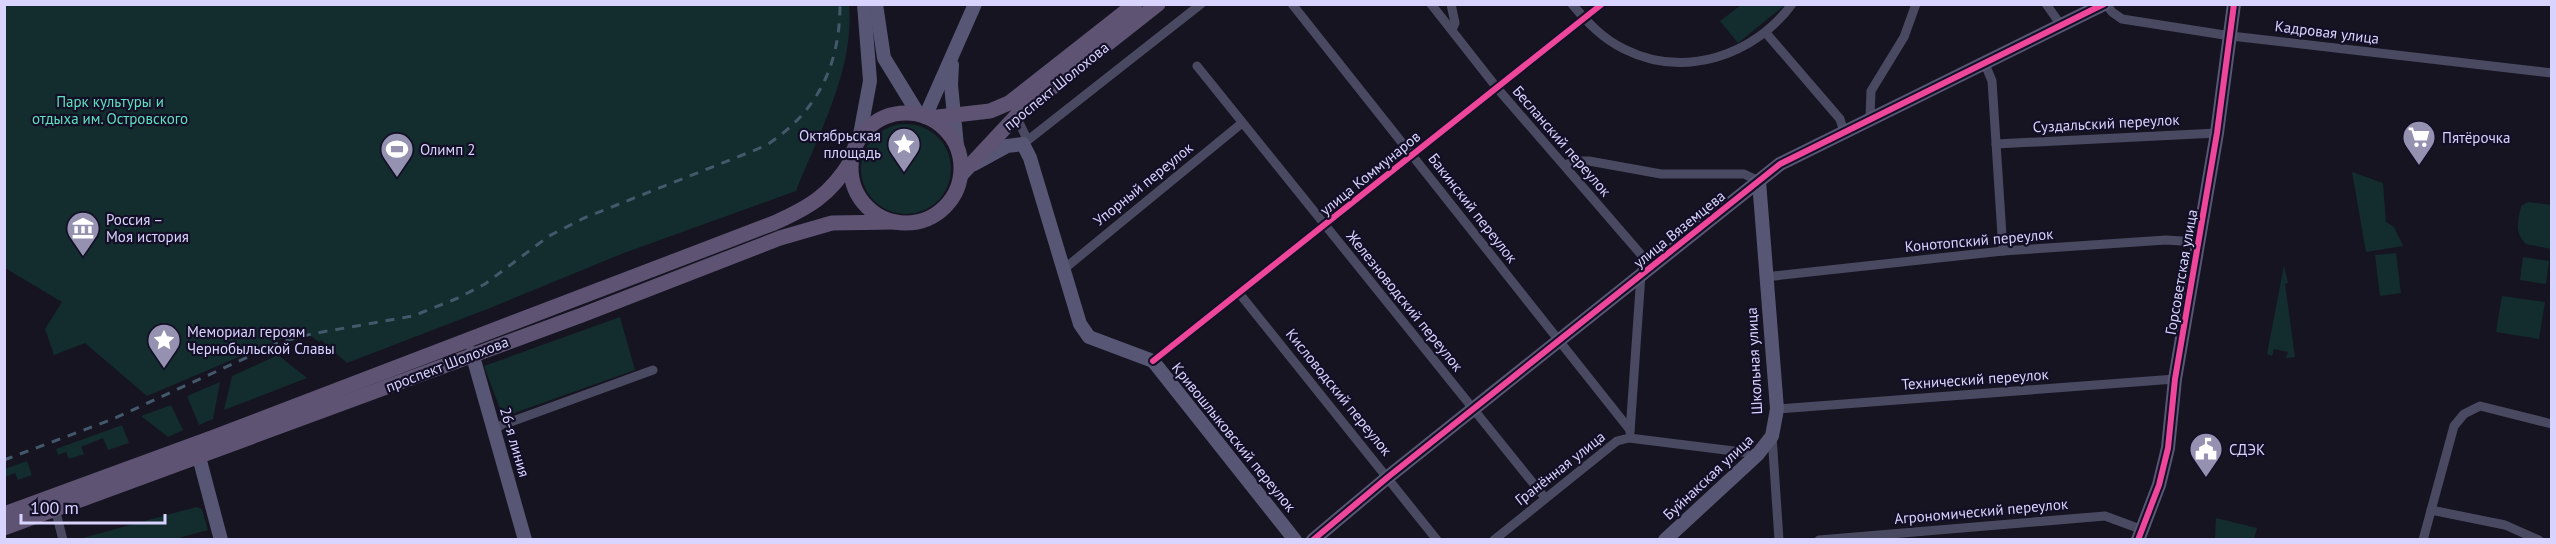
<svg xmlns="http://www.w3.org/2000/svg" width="2556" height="544" font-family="'PT Sans',sans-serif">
<rect width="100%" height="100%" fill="#161421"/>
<g fill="#132c2d">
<path d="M849,4C855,68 819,133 796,191L624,253L490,308L347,363L321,340L319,342L305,332L281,339L147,396L85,343L54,355L45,329L62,302L5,268V5Z"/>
<polygon points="1741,5 1741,4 1785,5 1738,43 1720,21"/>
<circle cx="906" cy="169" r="45"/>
<polygon points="2352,172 2383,183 2386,222 2394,227 2403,246 2366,252"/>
<path d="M2528,202L2551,205V249L2526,244C2514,233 2518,221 2521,206Z"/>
<polygon points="2396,253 2401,293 2380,296 2375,255"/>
<polygon points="2523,257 2549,261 2546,284 2520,280"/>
<polygon points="2284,265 2288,283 2285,284 2295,357 2286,358 2288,352 2274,349 2272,356 2267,354"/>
<polygon points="2502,296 2545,302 2539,339 2496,332"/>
<polygon points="620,317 635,370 503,417 484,366"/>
<polygon points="278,355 307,378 224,410 232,376"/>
<polygon points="220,382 213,419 199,425 187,396"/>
<polygon points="171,405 183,430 168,437 141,416"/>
<polygon points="122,425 129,443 108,450 103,438 81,447 84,454 69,459 66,452 58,455 56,449"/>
<polygon points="27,461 32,475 18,480 15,473 5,477 5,469"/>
<polygon points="196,507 202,509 208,530 175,539 79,539"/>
<polygon points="2216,518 2257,528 2254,539 2215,539"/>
</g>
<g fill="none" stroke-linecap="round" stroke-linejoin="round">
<g stroke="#4a4962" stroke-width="9">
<polyline points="1292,4 1630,430"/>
<polyline points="1431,4 1497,88 1651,266"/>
<polyline points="1451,4 1455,23 1452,30"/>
<path d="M1572,4C1587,22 1603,39 1624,49C1684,79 1754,56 1792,4"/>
<polyline points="2046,4 2061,25"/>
<polyline points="2106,4 2112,12 2122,19 2231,36 2552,73"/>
<polyline points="1766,33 1840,119 1844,132"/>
<polyline points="1985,64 1992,81 2003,251"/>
<polyline points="1197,66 1545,498"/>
<polyline points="1016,116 1027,139"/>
<polyline points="1870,118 1871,91 1904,37 1916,4"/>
<polyline points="1023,144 1201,4"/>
<polyline points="1996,144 2217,133"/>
<polyline points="1564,165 1577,161 1589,161 1661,174 1744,174 1759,181"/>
<polyline points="1064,269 1242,123"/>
<polyline points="1765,277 2003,251 2166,240 2197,242"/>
<polyline points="1239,293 1437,540"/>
<polyline points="1153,361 1602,4"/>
<polyline points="1777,409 2175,379"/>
<polyline points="494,428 653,370"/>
<polyline points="1630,432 1641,274"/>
<polyline points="1772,436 1779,540"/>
<polyline points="54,505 63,540"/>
<polyline points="2431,510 2505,525 2539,540"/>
<polyline points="1494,540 1617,441 1629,438 1758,454"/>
<polyline points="1819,540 2105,516 2143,530"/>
<polyline points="2423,540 2454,426 2464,414 2480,406 2552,424"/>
</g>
<g stroke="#575674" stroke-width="14">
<polyline points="876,4 884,58 919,115"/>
<polyline points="952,65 951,85 957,146"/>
<polyline points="925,117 975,4"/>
<polyline points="859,140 870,81 864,4"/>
<polyline points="974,164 1007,146 1023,144 1030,158 1080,324 1089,337 1153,361 1295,540"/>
<polyline points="472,353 525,540"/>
<polyline points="199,457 221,540"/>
<polyline points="1313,540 1388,477 1780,164 2104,4"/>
<polyline points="1665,540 1758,454 1772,436 1777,409 1759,181"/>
<polyline points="2138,540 2159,485 2168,448 2175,379 2217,133 2234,4"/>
</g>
<g stroke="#5e5373" stroke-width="15">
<circle cx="906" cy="168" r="55"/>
<polyline points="929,118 990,111 1009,103 1135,4"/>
<polyline points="961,175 1017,115 1158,4"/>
<path d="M4,514L214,437L774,223C810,207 830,195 851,161"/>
<polyline points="4,528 582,315 780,238 832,223 895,222"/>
</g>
<path stroke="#43596b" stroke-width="3" stroke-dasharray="9 8" stroke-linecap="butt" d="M4,460L113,419L278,343L311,334L413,316L458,298L485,284L549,236L584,218L765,146C817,113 840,66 840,4"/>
<defs>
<g id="cycleway">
<polyline points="1153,361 1602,4"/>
<polyline points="1313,540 1388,477 1780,164 2104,4"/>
<polyline points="2138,540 2159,485 2168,448 2175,379 2217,133 2234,4"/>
</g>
</defs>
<use href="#cycleway" stroke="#130f26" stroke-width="10"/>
<use href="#cycleway" stroke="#ed469a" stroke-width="6"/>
</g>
<defs>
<symbol id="supermarket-pin" viewBox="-11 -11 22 30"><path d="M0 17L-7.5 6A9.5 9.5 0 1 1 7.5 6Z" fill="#9591b1" stroke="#130f26"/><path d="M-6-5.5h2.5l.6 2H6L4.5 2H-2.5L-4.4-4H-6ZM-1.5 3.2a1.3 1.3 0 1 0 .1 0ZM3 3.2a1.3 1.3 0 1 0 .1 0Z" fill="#fff"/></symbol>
<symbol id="sight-pin" viewBox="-11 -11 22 30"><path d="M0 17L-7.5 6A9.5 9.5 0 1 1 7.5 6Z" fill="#9591b1" stroke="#130f26"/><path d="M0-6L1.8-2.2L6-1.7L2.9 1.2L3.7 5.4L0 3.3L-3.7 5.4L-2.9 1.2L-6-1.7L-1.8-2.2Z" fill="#fff"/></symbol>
<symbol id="stadium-pin" viewBox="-11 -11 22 30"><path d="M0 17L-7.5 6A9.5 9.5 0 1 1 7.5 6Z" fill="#9591b1" stroke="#130f26"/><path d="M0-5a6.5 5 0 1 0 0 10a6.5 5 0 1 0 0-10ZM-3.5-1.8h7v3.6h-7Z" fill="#fff"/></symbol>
<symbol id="museum-pin" viewBox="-11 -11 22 30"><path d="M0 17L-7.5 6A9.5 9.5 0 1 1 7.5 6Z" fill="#9591b1" stroke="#130f26"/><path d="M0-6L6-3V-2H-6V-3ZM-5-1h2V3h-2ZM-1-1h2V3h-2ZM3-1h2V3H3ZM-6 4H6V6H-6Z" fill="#fff"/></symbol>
<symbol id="civic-pin" viewBox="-11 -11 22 30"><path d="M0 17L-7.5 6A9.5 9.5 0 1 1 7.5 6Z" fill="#9591b1" stroke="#130f26"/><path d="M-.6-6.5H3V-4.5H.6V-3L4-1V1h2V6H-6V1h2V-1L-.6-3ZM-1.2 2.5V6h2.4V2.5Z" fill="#fff"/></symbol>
</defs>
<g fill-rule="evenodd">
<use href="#supermarket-pin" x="2400" y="118" width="38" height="52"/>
<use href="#sight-pin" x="885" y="125" width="38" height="52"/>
<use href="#stadium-pin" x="378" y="130" width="38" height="52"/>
<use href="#museum-pin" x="64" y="209" width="38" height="52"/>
<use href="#sight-pin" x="145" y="321" width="38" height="52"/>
<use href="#civic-pin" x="2187" y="430" width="38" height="52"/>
</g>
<g text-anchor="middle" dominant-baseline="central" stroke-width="4.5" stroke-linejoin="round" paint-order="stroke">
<g font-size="15" fill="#d9d4ff" stroke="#130f26">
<text transform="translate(2327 32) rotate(7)">Кадровая улица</text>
<text transform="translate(1056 86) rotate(-39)">проспект Шолохова</text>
<text transform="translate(2106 123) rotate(-3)">Суздальский переулок</text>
<text transform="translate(1562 141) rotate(49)">Бесланский переулок</text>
<text transform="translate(1370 173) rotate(-39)">улица Коммунаров</text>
<text transform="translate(1143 184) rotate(-39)">Упорный переулок</text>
<text transform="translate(1473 208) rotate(52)">Бакинский переулок</text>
<text transform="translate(1679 229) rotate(-39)">улица Вяземцева</text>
<text transform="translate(1979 240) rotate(-5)">Конотопский переулок</text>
<text transform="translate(2181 272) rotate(-80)">Горсоветская улица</text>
<text transform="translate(1405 301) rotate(51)">Железноводский переулок</text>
<text transform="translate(1754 361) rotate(-93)">Школьная улица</text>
<text transform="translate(447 364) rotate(-21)">проспект Шолохова</text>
<text transform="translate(1975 379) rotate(-4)">Технический переулок</text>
<text transform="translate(1339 392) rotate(51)">Кисловодский переулок</text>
<text transform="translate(1234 437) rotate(51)">Кривошлыковский переулок</text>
<text transform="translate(515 442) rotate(74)">26-я линия</text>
<text transform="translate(1560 468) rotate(-38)">Гранённая улица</text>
<text transform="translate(1708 477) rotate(-43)">Буйнакская улица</text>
<text transform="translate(1981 511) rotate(-5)">Агрономический переулок</text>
</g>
<g font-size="15" fill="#5fe0c0" stroke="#130f26">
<text x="110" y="101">Парк культуры и<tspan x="110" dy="17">отдыха им. Островского</tspan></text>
</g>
<g font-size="15" fill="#d9d4ff" stroke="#130f26" text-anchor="start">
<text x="881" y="135" text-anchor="end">Октябрьская<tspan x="881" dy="17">площадь</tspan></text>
<text x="2442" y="137">Пятёрочка</text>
<text x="420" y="149">Олимп 2</text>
<text x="106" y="219">Россия –<tspan x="106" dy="17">Моя история</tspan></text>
<text x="187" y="331">Мемориал героям<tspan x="187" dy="17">Чернобыльской Славы</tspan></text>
<text x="2229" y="449">СДЭК</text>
</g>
</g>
<rect width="2556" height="544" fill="none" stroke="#d9d4ff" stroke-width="12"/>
<path d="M21 514v9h144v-9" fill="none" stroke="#d9d4ff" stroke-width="3"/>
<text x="30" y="514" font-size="18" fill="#d9d4ff" stroke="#130f26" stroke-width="4.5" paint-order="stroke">100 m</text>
</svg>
